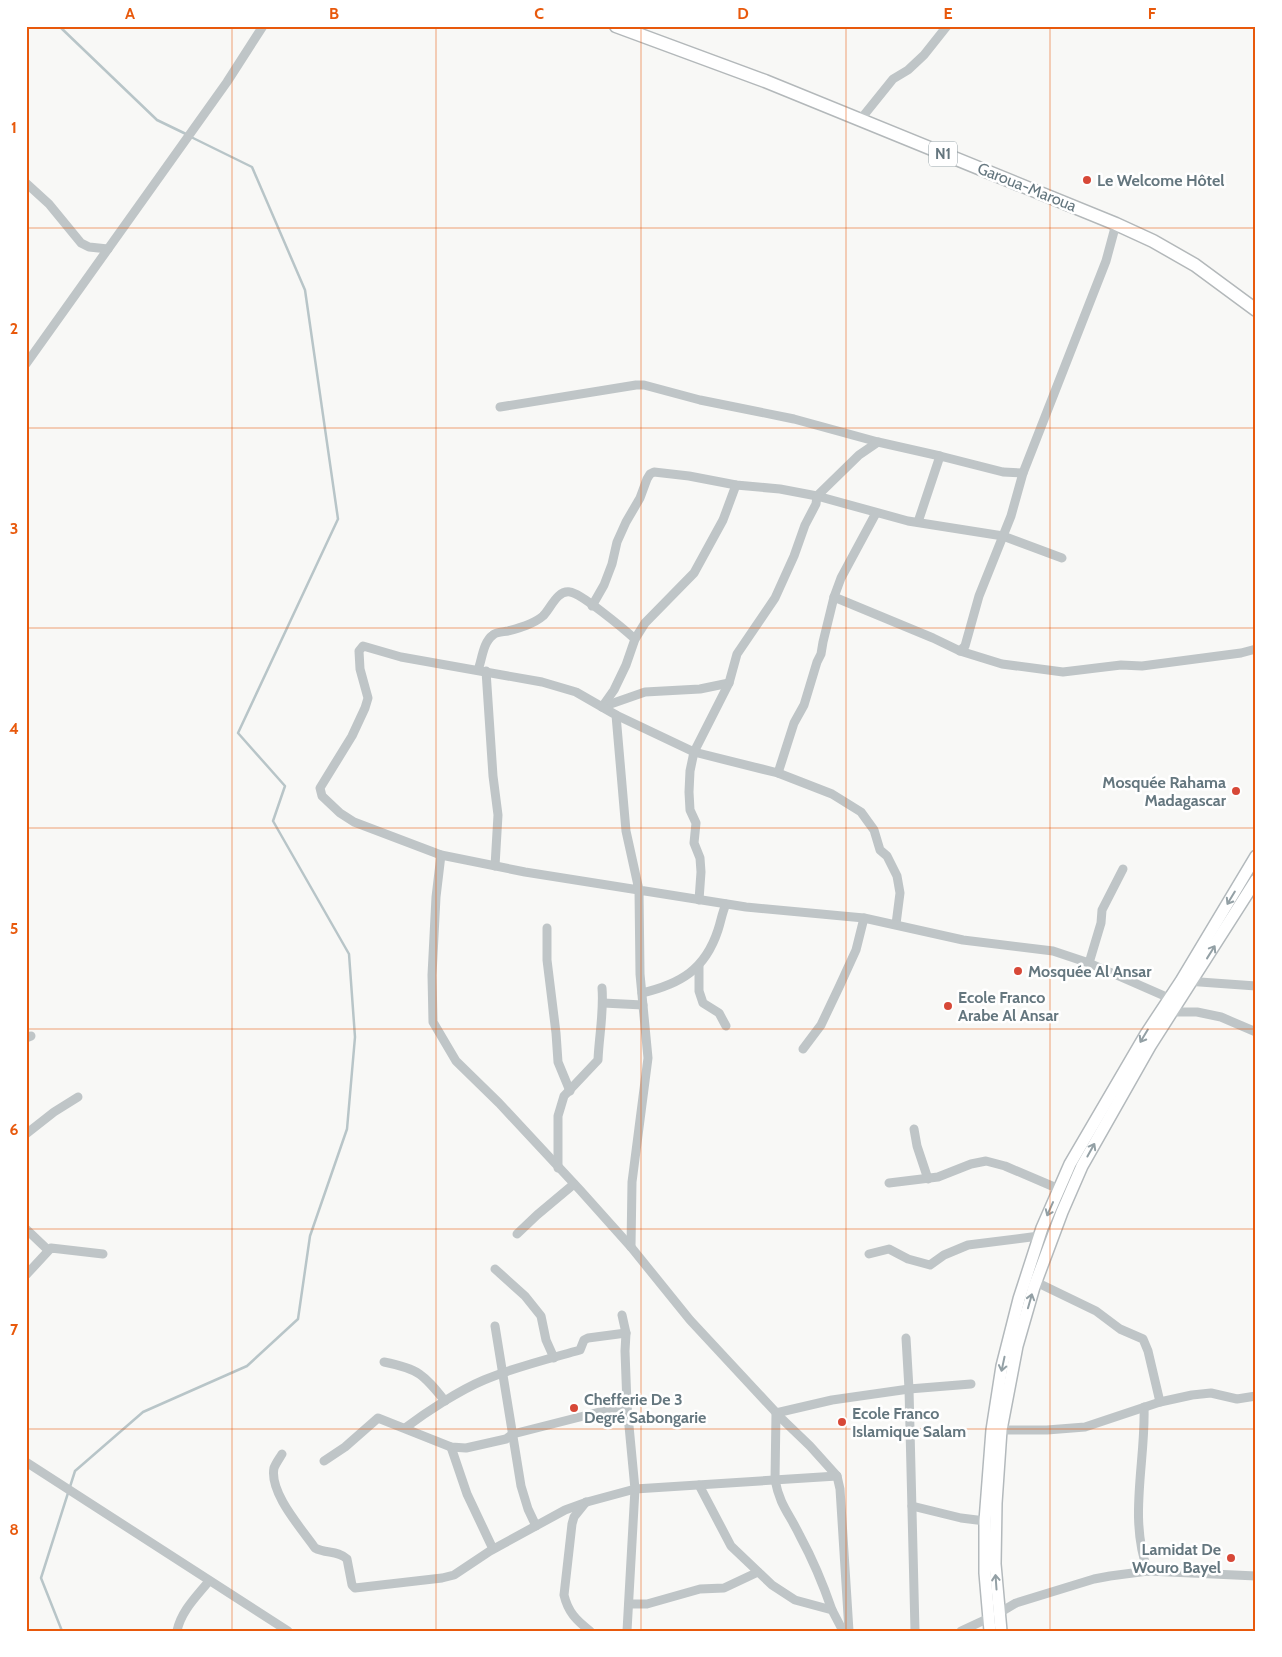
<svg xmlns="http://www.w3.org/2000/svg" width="1282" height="1657" font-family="Cabin,sans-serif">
<rect width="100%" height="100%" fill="#f8f8f6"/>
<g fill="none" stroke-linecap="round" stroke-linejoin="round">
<g stroke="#b8c5c8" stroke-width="2.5">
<polyline points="59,26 157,120 186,134"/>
<polyline points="62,1631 41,1578 75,1471 143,1412 247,1366 298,1319 310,1236 347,1129 355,1037 349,954 273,821 285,786 238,733 338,519 305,290 252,167 191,137"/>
</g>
<defs>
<g id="major">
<polyline points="990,1631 985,1573 985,1521 992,1430 1002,1366 1019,1299 1042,1228 1070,1164 1146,1034 1181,981 1256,856"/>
<polyline points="1001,1631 995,1564 996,1503 1001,1430 1017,1346 1034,1287 1062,1212 1082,1166 1150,1046 1256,880"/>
</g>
<polyline id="highway" points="616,26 765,81 1116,224 1153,241 1195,265 1256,310"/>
</defs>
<use href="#major" stroke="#b3b9bc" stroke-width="14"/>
<use href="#highway" stroke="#b3b8ba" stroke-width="15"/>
<g stroke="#bfc5c7" stroke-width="9">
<polyline points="860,120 893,79 908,70 924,55 947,26"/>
<polyline points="26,183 49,204 81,243 89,247 108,249"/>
<polyline points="26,364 227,82 263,26"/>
<polyline points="500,407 636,385 644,385 700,400 794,419 878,442 940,456"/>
<polyline points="918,522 940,456 1003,472 1023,473"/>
<polyline points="834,597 933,638 960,651 1002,664 1063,672 1121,665 1142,666 1241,653 1256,649"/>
<polyline points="592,606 604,585 612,564 617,542 626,522 640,498 647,479 650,474 654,472 689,476 736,485 780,489 817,496 908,521 1003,536 1062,558"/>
<polyline points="960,651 965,646 979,596 1011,516 1023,473 1106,261 1116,224"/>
<path d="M478,670C482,660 483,642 493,635C496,632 503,632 508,631C519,628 534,624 543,616C551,608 557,590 570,592C581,593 625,630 635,639"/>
<polyline points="486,671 493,776 498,815 495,866"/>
<polyline points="602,707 614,690 626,665 635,639 645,623 694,573 723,520 736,485"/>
<polyline points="602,707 645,692 700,689 729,683"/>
<polyline points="616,715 694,752 778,773 832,794 861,812 874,830 880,850 887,856 897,876 900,893 896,924"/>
<polyline points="778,773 794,723 804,705 817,662 821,654 823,642 834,597 841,578 876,513"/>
<polyline points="441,855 436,897 432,975 433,1022 456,1061 499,1103 580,1190 631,1247 690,1320 783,1420 810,1446 837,1476 840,1489 849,1631"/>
<polyline points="699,900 701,872 700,858 694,843 696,823 690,810 689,792 690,771 694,752 729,683 737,654 775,598 794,556 805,525 816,504 817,496 859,455 878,442"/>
<polyline points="547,928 547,960 556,1033 558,1062 570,1091"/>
<polyline points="1089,963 1101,923 1102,910 1123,869"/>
<polyline points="699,966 699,991 703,1003 719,1013 726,1026"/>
<polyline points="1186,981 1256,986"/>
<path d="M642,993C680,984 705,970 718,930C721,921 722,913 726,904"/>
<polyline points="603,1003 643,1005"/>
<polyline points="1172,1012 1197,1012 1221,1017 1256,1032"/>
<polyline points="26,1038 31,1036"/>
<polyline points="803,1049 821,1025 840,985 856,950 864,918"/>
<polyline points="914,1129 917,1146 928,1179"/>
<polyline points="26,1134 54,1112 78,1097"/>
<path d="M558,1168V1116L564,1096L598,1060C599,1036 604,1012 602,988"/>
<polyline points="889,1183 938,1177 971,1164 986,1161 1005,1166 1059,1189"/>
<polyline points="26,1229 48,1250"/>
<polyline points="517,1234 537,1215 574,1184"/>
<polyline points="631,1247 632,1182 648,1058 640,974 639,890 626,831 616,715 576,692 542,682 401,657 363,646 359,651 360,669 368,698 365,708 352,736 320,788 322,796 340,813 354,822 441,855 525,872 746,907 864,918 963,940 1053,951 1089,963 1169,998"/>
<polyline points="869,1254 889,1249 908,1259 930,1265 944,1255 968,1245 1039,1236"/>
<polyline points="495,1269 525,1296 541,1316 546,1340 554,1358"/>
<polyline points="26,1275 51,1248 103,1254"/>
<polyline points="1036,1282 1096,1311 1120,1329 1143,1339 1148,1351 1160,1402"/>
<polyline points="622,1315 626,1333 625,1351 627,1405 635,1489 627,1631"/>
<polyline points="495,1326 521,1486 528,1509 536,1526"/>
<polyline points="906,1338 909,1389 915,1631"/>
<path d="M384,1362C419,1369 423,1374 445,1401"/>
<path d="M1144,1407C1146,1460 1128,1519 1148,1571"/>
<path d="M405,1428C426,1412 460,1390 484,1380C515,1367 548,1359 580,1350L584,1340L588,1338L626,1333"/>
<polyline points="1001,1430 1047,1430 1085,1427 1160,1402 1192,1395 1211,1393 1237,1399 1256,1396"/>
<polyline points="451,1447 467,1494 493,1549"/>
<path d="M282,1454C279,1459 276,1463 274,1468C269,1493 302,1529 315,1548C326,1554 338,1550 347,1559L352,1585L355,1588L442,1578L454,1575L490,1551L565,1510L587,1502L635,1489L837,1476"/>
<polyline points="324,1461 345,1447 378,1418 451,1447 466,1448 506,1439 513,1434 627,1405"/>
<polyline points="26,1462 288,1631"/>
<polyline points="699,1485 731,1546 772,1585 795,1600 832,1610 843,1631"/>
<path d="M586,1502L574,1517L572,1524L564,1595C568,1612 576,1620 590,1631"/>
<polyline points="912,1506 961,1518 985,1521"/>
<polyline points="629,1604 647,1604 700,1589 724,1588 758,1572"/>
<path d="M832,1610C823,1584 813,1560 800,1536C789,1513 780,1506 775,1480L776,1413L832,1400L909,1389L971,1384"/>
<polyline points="999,1613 1016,1603 1094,1579 1110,1576 1148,1571 1256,1576"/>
<path d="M177,1631C181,1611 197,1596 209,1581"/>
<polyline points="961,1631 989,1618"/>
</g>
<use href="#major" stroke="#fff" stroke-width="11"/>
<use href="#highway" stroke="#fff" stroke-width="12"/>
</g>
<defs><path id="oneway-shaft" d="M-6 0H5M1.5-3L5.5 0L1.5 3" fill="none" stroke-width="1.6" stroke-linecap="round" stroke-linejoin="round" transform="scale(1.25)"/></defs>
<g stroke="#93a0a5">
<use href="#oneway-shaft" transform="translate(1231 898) rotate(121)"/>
<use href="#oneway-shaft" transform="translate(1211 952) rotate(-58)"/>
<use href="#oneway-shaft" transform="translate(1144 1036) rotate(121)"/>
<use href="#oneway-shaft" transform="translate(1091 1150) rotate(-61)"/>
<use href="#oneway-shaft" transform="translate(1050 1209) rotate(114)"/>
<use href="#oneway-shaft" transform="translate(1030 1301) rotate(-74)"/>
<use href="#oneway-shaft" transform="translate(1003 1364) rotate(102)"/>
<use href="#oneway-shaft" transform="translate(996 1582) rotate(-94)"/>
</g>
<path fill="none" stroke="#e8590c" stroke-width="1" stroke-opacity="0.55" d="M232,26V1631M436,26V1631M641,26V1631M846,26V1631M1050,26V1631M26,228H1256M26,428H1256M26,628H1256M26,828H1256M26,1029H1256M26,1229H1256M26,1429H1256"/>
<g fill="#d74837" stroke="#fff" stroke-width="2">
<circle cx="1087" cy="180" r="5"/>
<circle cx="1236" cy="791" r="5"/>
<circle cx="1018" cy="971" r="5"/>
<circle cx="948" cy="1006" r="5"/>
<circle cx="574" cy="1408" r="5"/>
<circle cx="842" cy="1422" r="5"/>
<circle cx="1231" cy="1558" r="5"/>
</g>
<g text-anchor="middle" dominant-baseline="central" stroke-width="5" stroke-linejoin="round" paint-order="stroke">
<rect fill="#fff" stroke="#93a0a5" stroke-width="1" x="929" y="141.5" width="28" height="25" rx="4"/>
<g font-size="15" font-weight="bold" fill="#65777f">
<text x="943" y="154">N1</text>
</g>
<g font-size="16" font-weight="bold" fill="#65777f" stroke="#fff" text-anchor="start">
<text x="1097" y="180">Le Welcome Hôtel</text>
<text x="1226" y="782" text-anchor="end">Mosquée Rahama<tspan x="1226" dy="18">Madagascar</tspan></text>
<text x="1028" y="971">Mosquée Al Ansar</text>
<text x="958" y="997">Ecole Franco<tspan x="958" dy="18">Arabe Al Ansar</tspan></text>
<text x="584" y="1399">Chefferie De 3<tspan x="584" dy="18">Degré Sabongarie</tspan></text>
<text x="852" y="1413">Ecole Franco<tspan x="852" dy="18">Islamique Salam</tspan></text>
<text x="1221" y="1549" text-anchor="end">Lamidat De<tspan x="1221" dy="18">Wouro Bayel</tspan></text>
</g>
<g font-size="16" fill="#65777f" stroke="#fff">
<text transform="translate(1027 187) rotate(22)">Garoua-Maroua</text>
</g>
</g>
<rect width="1282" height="1657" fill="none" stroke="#ffffff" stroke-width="55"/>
<rect x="28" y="28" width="1226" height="1602" fill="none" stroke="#e8590c" stroke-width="2"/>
<g font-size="16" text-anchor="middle" font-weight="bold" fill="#e8590c">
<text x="130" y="19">A</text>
<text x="334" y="19">B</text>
<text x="539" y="19">C</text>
<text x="743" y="19">D</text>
<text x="948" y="19">E</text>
<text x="1152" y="19">F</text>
<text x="14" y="133">1</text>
<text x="14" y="334">2</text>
<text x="14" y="534">3</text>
<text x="14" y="734">4</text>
<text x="14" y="934">5</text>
<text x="14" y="1135">6</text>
<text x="14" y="1335">7</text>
<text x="14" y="1535">8</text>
</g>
</svg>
